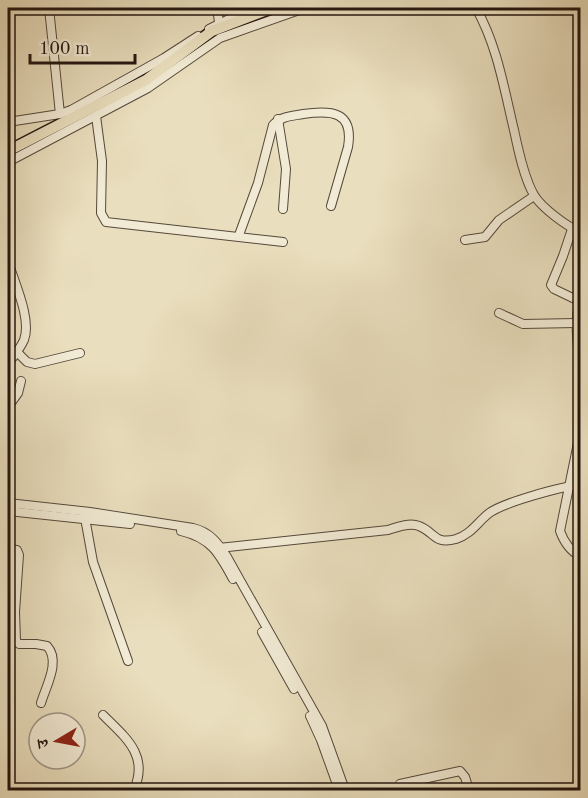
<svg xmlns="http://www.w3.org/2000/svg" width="588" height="798" font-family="'Old Standard TT','Noto Serif Devanagari',serif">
<rect width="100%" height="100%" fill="#e9debd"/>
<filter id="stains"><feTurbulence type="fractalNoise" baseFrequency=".00333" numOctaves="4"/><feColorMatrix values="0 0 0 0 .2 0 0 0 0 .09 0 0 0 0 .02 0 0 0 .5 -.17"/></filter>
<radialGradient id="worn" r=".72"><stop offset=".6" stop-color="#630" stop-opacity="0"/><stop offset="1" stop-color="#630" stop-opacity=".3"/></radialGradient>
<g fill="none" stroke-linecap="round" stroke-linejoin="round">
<defs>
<g id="minor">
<polyline points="49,8 60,114"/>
<polyline points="217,8 219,22"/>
<path d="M476,8C497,45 504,88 514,130C518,149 524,178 534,195C541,207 568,228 580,231"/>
<polyline points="209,29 251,8"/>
<polyline points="96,116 102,161 101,213 106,222 283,242"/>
<polyline points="278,119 286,169 283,209"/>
<polyline points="8,122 60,114 71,110 164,58 198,36"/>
<polyline points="8,162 148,88 220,38 305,8"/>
<path d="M572,229L563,256L551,285L554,289L579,301C575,323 577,342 580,364"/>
<path d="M239,235L258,183L273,125C281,116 292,116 303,114C331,110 354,111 348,147L331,206"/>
<polyline points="465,240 485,237 499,220 534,196"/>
<path d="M8,261C14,282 32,319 24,340C20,349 13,357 8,364"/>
<polyline points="499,313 523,324 576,323"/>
<polyline points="17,352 27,362 35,364 80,353"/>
<polyline points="8,407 18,393 21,381"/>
<path d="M580,433L560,531C564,542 570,551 580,556"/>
<path d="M8,503L90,512L193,528C210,532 218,543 227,557L322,726L345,790"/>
<polyline points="8,511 130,524"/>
<polyline points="85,518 93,562 128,661"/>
<path d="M181,531C211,538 219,553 233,579"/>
<path d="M219,548L388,530C397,527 410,522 419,526C435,532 434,545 456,539C471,534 476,524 488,514C501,503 563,486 580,485"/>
<path d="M8,549L17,550L19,555L15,612L16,641L19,644H36L47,646C61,661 46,686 41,703"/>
<polyline points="262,632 294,689"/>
<path d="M103,715C126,738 149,755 134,790"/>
<polyline points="310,716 321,740 339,790"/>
<polyline points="400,784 460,771 465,777 469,790"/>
<polyline points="540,790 552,788"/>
</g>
<polyline id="major" points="8,151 146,80 212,31 272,8"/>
</defs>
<use href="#minor" stroke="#55483b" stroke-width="10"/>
<use href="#major" stroke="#241610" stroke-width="13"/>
<use href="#minor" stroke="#f1ead4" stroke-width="8"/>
<use href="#major" stroke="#e9debd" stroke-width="10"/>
</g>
<rect width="588" height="798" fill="none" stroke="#e9debd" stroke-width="30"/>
<rect x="9" y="9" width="570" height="780" fill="none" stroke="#241610" stroke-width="3"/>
<rect x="15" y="15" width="558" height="768" fill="none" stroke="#241610" stroke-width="1.5"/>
<g transform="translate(57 741) rotate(260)"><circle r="28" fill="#f1ead4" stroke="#9f9586" stroke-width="1.5"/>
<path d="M0-4.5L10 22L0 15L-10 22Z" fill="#8f2418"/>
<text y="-9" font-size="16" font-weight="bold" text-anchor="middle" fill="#241610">उ</text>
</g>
<path d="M30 54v9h105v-9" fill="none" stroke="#241610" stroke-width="3"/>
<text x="39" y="54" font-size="18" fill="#241610" stroke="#f1ead4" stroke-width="4.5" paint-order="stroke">100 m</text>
<rect width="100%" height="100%" filter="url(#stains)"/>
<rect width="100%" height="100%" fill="url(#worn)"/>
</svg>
